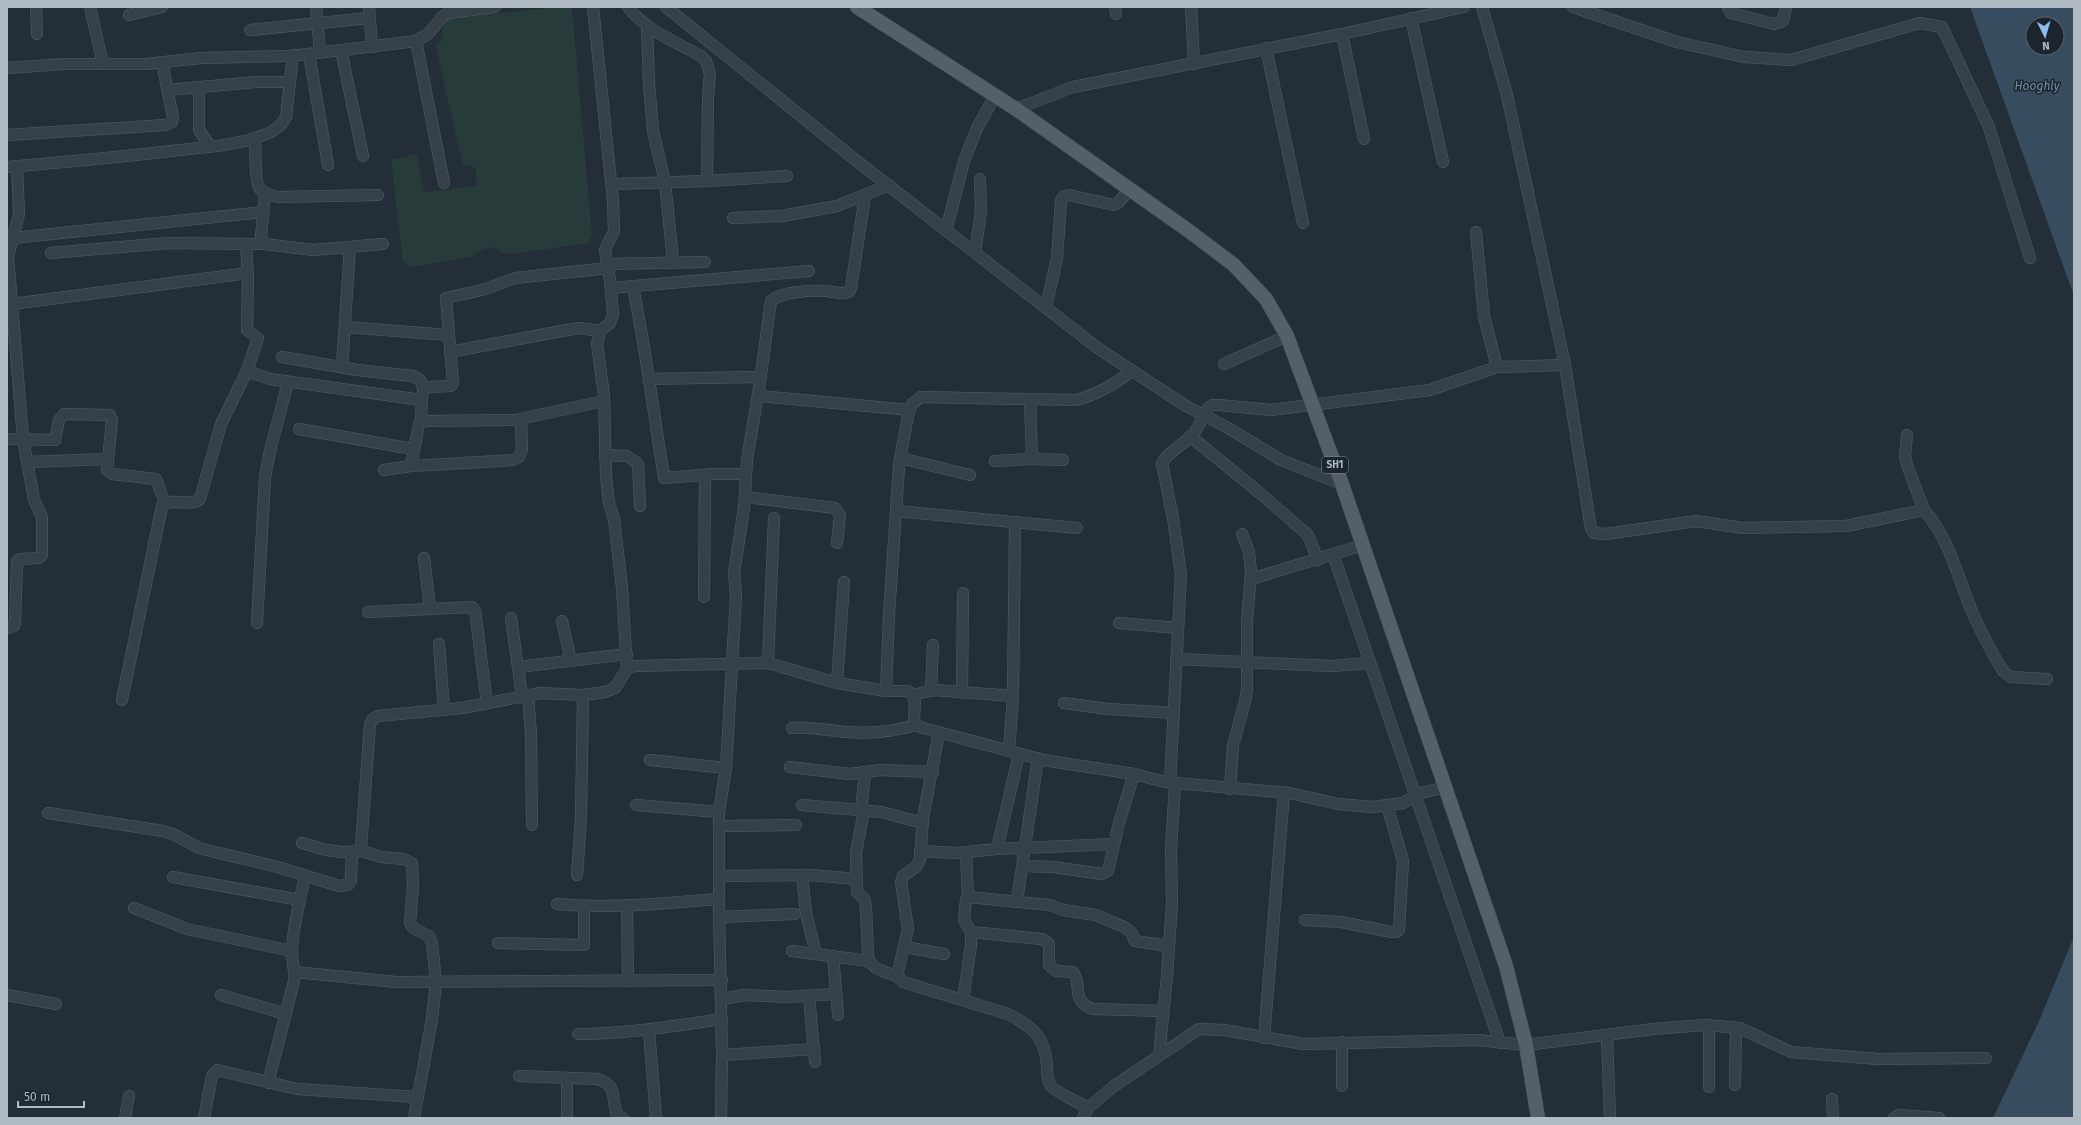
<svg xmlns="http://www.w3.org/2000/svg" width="2081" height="1125" font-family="'Fira Sans',sans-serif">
<rect width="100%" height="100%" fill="#232e38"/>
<polygon fill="#263b3a" points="558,7 572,7 592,235 588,243 512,254 503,253 494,247 482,250 470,257 412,267 403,262 391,160 417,154 424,192 477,186 475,167 463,165 435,44 441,42 444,19"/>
<g fill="#374c5e" fill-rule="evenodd">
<path d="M1970,7H2074V296ZM2033,24H2057V48H2033Z"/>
<polygon points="2074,936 2074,1118 1993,1118 2040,1019"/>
</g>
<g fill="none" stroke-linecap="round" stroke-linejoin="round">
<defs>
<g id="minor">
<polyline points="36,7 37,34"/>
<polyline points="90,7 103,64"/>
<polyline points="316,7 320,52"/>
<polyline points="369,7 372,47"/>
<polyline points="593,7 613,201 614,231 605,250 610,281 613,315 610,323 600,331 597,344 604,395 606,476 609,503 614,519 622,588 627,669"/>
<path d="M628,7C645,30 676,42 701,56L706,61L710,74L708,97L707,181"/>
<polyline points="666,7 853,158 1099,349 1186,406 1230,429 1281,460 1342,484"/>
<polyline points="1115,7 1116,14"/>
<polyline points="1191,7 1194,64"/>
<path d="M1482,7L1507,95L1565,365L1591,529L1594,533L1606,534L1696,521L1743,528L1846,526L1924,510C1950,539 1958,579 1973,614C1982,634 1992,653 2003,671L2011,677L2047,679"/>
<polyline points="1573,7 1677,42 1744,57 1791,60 1920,23 1942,27 1989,127 2030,258"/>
<polyline points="1728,7 1731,13 1735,14 1774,24 1783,21 1786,7"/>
<polyline points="129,15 162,7"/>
<polyline points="1411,18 1443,162"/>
<polyline points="647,25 649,84 653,131 665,182 673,261"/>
<polyline points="250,30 369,18"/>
<polyline points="1342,34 1364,139"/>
<polyline points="416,41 444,183"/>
<polyline points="1266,48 1303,223"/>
<polyline points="341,50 363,156"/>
<polyline points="309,54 328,165"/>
<polyline points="7,68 65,64 146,64 201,58 290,56 359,48 416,41 428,34 442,17 448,13 495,7"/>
<polyline points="199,87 199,130 210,146"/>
<polyline points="168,90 256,82 290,82"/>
<polyline points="1016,109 1073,87 1342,34 1464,7"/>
<polyline points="7,135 166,125 172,122 173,118 162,62"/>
<path d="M255,138C256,148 254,182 260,189C265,194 271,195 278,197L378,195"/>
<path d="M7,167C65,162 122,157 180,150C208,147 240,145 266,134C275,131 281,126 286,117L293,55"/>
<polyline points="612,184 707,181 787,176"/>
<polyline points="265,193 261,236 264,244 313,250 383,244"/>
<polyline points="733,218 782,216 837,206 889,185"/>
<polyline points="946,231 964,161 977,128 995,96"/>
<polyline points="1476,232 1484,316 1497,367"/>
<polyline points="13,238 263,212"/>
<polyline points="51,253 168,243 264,244"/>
<polyline points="975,253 981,211 980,179"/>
<polyline points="607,264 705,262"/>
<polyline points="633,286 643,341 664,478 714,474 746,474"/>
<polyline points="611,288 809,271"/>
<polyline points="12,304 248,273"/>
<polyline points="1046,308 1057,258 1061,201 1063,197 1069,195 1114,205 1118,203 1130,189"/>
<polyline points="345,327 449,335"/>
<polyline points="450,352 567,330 580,328 600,331"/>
<polyline points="282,357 357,370 413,376 420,380 424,389"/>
<polyline points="1224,364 1287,336"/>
<polyline points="342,367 350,247"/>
<polyline points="247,371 270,379 422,400"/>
<polyline points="649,379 757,377 760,382 747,460 744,508 734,573 736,596 726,768 719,812 719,909 722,1055 721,1118"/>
<path d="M760,382L771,301C780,292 811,290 824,291C833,291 840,295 849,292L851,288L865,196"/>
<polyline points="759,396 910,410"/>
<polyline points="1030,399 1032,459"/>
<polyline points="421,423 422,395 424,389 429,387 451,386 453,383 446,298 486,289 515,278 608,268"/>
<polyline points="299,429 413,449"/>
<polyline points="1907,435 1905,455 1907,465 1924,510"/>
<polyline points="1190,436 1261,494 1308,535 1318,560"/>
<polyline points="7,439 55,440 59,420 64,414 110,415 112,420 107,470 112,474 156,479 165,503"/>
<polyline points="605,455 627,456 638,464 640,506"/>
<polyline points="900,458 970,475"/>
<polyline points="995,461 1032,459 1063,460"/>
<polyline points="27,462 107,459"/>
<polyline points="411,466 419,424 425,421 515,420 604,401"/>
<polyline points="384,470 411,466 513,460 519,457 522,449 521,419"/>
<polyline points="745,497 835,508 840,515 837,543"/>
<polyline points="897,511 1077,528"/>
<polyline points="1333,554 1500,1043"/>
<polyline points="424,558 430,608"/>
<polyline points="1251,579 1363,545"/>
<polyline points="704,597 705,475"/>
<polyline points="368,612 472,607 475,611 487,703"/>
<polyline points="511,618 522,696"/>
<polyline points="562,621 571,661"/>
<polyline points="257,623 265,477 270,451 288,382"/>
<polyline points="1119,623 1178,628"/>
<polyline points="7,628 14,626 15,623 17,561 20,559 39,558 42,555 42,517 34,500 23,439 8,256 19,214 17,166"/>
<polyline points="439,644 444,710"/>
<polyline points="1176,659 1332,666 1369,663"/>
<polyline points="768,663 774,518"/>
<polyline points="518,667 627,654"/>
<polyline points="837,683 844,582"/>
<path d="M886,691L889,615L899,466L908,415L912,404L921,397L1076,400C1097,395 1115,384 1132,371"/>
<polyline points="931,691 933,645"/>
<polyline points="962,693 963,593"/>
<polyline points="528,695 531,734 532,825"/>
<polyline points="912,695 934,690 1013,696"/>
<path d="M122,700L162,506C171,496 190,508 200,499L221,424L247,371L258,338L247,330L248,277L246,244"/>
<polyline points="1064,703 1108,709 1174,713"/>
<path d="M792,728C811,726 828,731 847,732C872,734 892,732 916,725"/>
<path d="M939,732L923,818L920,859L916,867L903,876L901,882L908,929L897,976L903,982L1008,1014C1033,1027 1045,1037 1047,1065C1047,1072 1047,1080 1051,1086C1055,1092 1080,1103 1088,1108"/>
<polyline points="1009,751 1013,696 1015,522"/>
<polyline points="1019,754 997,849 1114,844"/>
<polyline points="650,760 726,768"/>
<polyline points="790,767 850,774 880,770 933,772"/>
<polyline points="1170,783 1181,575 1173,518 1162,463 1167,456 1194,434 1208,408 1212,405 1219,405 1271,410 1430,390 1497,367 1565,365"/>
<polyline points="1230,789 1233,746 1245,701 1247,689 1247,621 1251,572 1249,552 1242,534"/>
<polyline points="636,805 719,812"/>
<polyline points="802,805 881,812 923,823"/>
<polyline points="861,810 865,772"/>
<path d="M864,810L856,853L857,892L864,899L866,906L868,957C872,970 885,972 897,976"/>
<polyline points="48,813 163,831 175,835 199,848 281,868 339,886 348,885 351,881 352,852"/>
<polyline points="719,826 796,825"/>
<polyline points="302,843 326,850 342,852 362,851 381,857 404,859 412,863 413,886 410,923 413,928 429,936 432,943 436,982 432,1019 414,1118"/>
<polyline points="362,851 361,847 370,724 373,719 378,716 462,708 540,693 583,695 605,692 615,688 627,669 635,666 768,663 837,683 886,691 908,691 912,695 915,702 914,719 916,725 923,728 1043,760 1134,774 1165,782 1290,793 1338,804 1372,807 1403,803 1421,793 1446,787"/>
<polyline points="920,851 957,853 997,849"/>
<polyline points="966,852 968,897"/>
<polyline points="1023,866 1053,867 1102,874 1108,871 1119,823 1134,774"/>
<polyline points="577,875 581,818 583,695"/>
<polyline points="802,875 806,913 816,954"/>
<polyline points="720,876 811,875 857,879"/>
<polyline points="173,877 300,900"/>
<polyline points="1017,901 1038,758"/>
<path d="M557,904C611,909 665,903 719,899"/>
<polyline points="627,905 628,981"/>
<polyline points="134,908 187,929 292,951"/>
<polyline points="719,917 795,914"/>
<polyline points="1305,920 1341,922 1391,932 1396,932 1399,930 1403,861 1387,805"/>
<path d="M971,932L1042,939L1049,944V965L1056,971L1073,972C1083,986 1070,1001 1093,1009L1163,1011"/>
<polyline points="498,943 584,945 584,906"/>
<polyline points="905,947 944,954"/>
<polyline points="792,951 869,961"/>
<polyline points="833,956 838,1015"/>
<polyline points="295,972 396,982 722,980"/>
<polyline points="7,995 56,1004"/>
<polyline points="221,995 286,1014"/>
<polyline points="809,996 815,1062"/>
<polyline points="722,999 744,995 786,997 835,994"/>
<polyline points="963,1000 971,945 971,932 964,920 966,899 968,897 1050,905 1063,910 1096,915 1124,927 1131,932 1135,941 1169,946"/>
<polyline points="649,1030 656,1118"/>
<path d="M578,1034C626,1034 674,1026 722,1019"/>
<polyline points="1607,1036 1610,1118"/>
<polyline points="1264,1038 1284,793"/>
<polyline points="1342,1042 1342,1086"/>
<polyline points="722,1055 814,1049"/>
<polyline points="1159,1056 1167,976 1172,903 1171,850 1175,783"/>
<path d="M519,1076L598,1079C618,1085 611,1099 617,1115L623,1118"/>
<path d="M268,1083L294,981C295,971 292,961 292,950C293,925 300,900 305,876"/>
<polyline points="1735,1085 1736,1028"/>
<polyline points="1709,1087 1709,1026"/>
<polyline points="1832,1099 1833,1118"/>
<polyline points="125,1118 129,1096"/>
<polyline points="204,1118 212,1076 217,1070 297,1089 417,1097"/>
<polyline points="567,1118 567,1078"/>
<polyline points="1083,1118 1088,1108 1114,1086 1199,1029 1224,1030 1303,1044 1477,1040 1526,1045 1653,1029 1705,1025 1740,1028 1791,1052 1878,1059 1986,1058"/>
<polyline points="1894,1118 1899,1115 1939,1118"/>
</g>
<polyline id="major" points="857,7 1016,109 1189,231 1234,265 1266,299 1287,336 1342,484 1506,966 1526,1045 1538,1118"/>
</defs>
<use href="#minor" stroke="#545e66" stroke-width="12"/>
<use href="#major" stroke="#404951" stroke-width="15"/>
<use href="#minor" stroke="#364048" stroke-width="11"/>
<use href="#major" stroke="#545f68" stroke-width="14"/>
</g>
<g text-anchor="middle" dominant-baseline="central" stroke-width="3" stroke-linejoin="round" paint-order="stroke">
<rect fill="#1c252d" stroke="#848e97" stroke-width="1" x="1322" y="457" width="26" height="16" rx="3"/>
<g font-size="10" font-weight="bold" fill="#b1bbc4">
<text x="1335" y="465">SH1</text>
</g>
<g font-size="12" font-style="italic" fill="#738fa6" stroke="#1c252d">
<text x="2037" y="86">Hooghly</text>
</g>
</g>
<rect width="2081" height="1125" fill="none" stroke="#b1bbc4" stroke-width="16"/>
<g transform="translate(2045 36) rotate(175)"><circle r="19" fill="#1c252d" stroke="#586169"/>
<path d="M0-3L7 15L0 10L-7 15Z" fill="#8bbef0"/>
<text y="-6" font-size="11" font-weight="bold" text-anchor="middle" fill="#b1bbc4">N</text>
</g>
<path d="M18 1101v6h66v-6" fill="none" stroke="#b1bbc4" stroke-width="2"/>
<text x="24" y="1101" font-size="12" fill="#b1bbc4" stroke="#1c252d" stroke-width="3" paint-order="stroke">50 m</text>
</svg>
